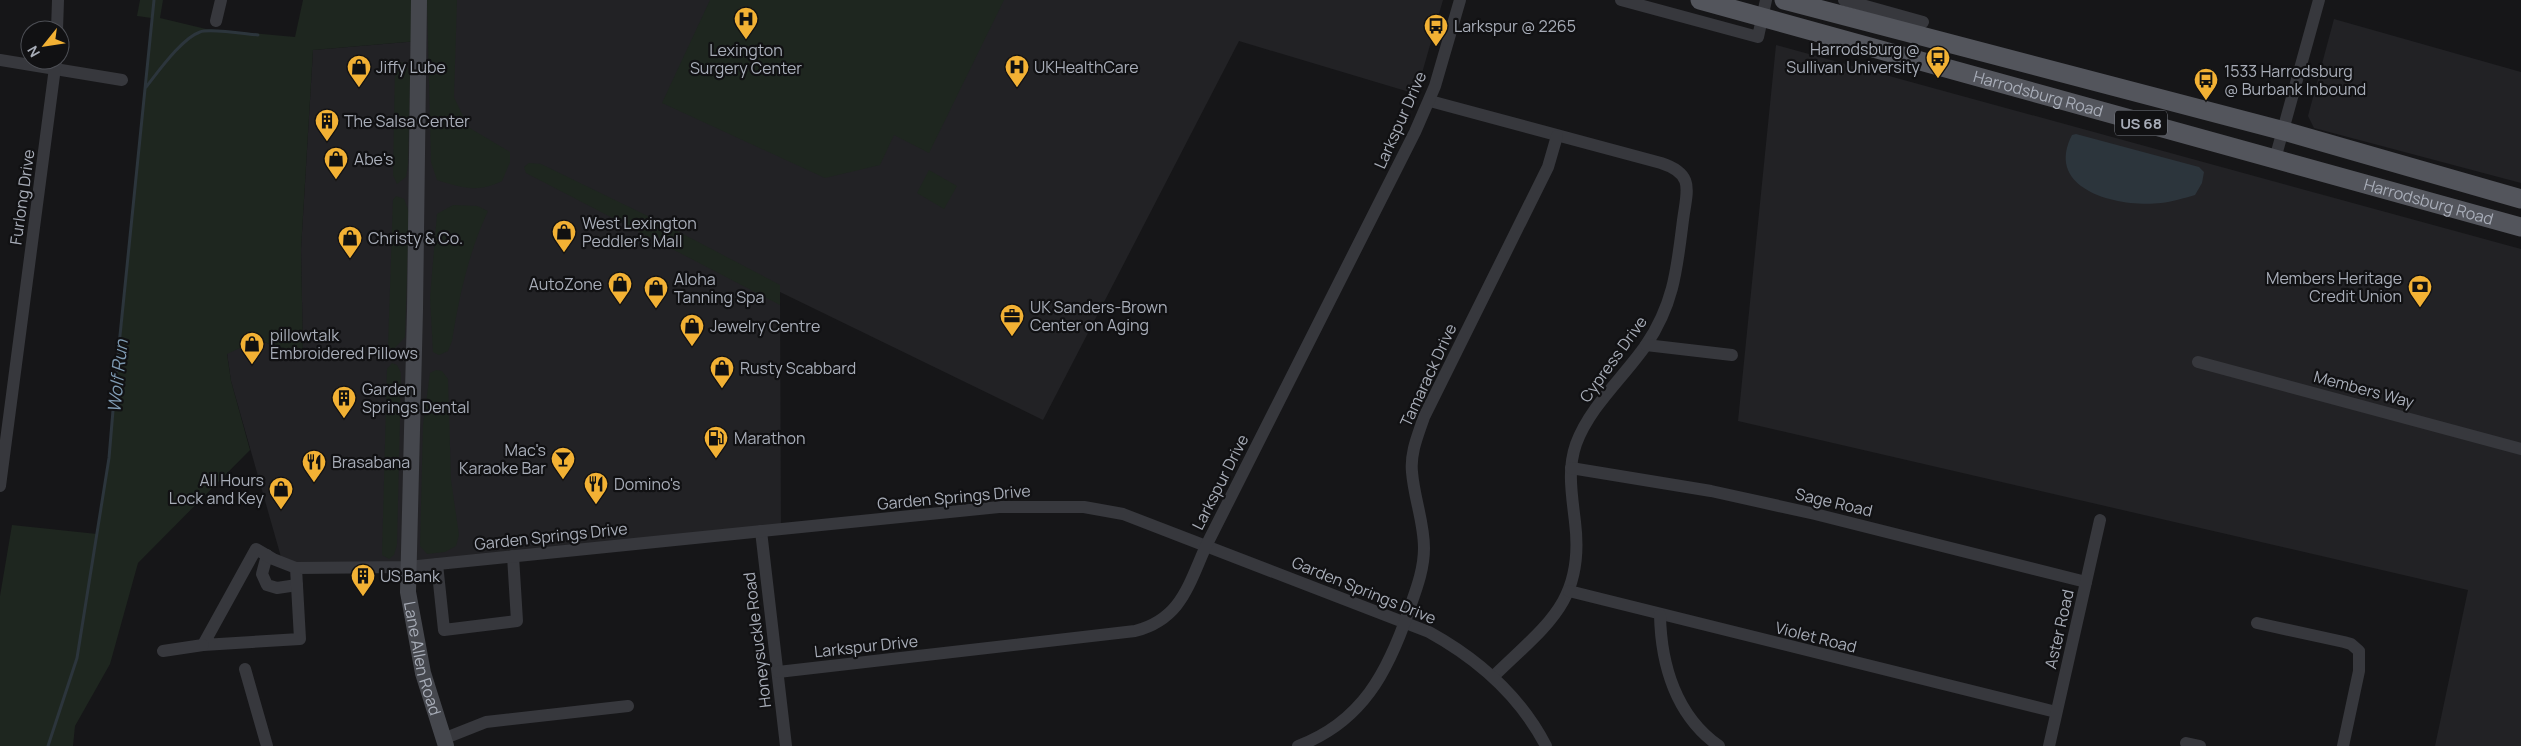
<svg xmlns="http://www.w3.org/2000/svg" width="2521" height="746" font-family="Manrope,sans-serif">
<rect width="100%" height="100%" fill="#161618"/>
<g fill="#222225">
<polygon points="419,0 1443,0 1416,94 1239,41 1043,420 780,292 781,529 408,567 283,564 231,381 227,353 257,340 303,354 301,249 313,50 418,41"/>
<polygon points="2334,19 2521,72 2521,183 2314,128 2308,116"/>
<polygon points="1776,45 2521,249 2521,746 2435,746 2468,590 1738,421"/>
</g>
<g fill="#1e261f">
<polygon points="140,0 163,0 160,18 206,29 295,37 303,0 419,0 418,41 313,50 301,249 303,354 257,340 227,354 231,381 250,450 138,563 110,664 75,726 73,746 0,746 0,596 12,525 97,534 109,458 152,18 137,16"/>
<path d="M427,0H457L454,97L468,127L510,152V162L502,181C478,193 462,188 437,180L431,162Z"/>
<polygon points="710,0 1004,0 929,153 894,135 880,165 825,178 662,103"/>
<polygon points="402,62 407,66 410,77 408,165 406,177 397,184 393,175 395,67 396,63"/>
<polygon points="529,163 541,164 662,223 780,285 780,305 526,173 524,167"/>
<polygon points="929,170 957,186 944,209 917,193"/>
<polygon points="396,196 404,199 409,212 405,337 394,349 388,347 393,200"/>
<path d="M453,205L477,206L488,211C469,251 459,297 452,341L448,351L439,355L433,352L430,298L437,214Z"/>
<polygon points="392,363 397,365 401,373 397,545 394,555 389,559 382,555 387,369"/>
<polygon points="436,370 442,371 448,379 451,480 459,535 456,546 445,552 427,554 420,546 423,425 430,373"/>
</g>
<path fill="#2c353c" d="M2076,134L2199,167L2204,172L2202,183L2195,195C2184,198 2172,202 2161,203C2121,208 2043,191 2072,135Z"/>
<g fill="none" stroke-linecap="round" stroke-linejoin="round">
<g stroke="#2c353c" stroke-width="3">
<path d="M146,87C158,72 182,38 200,32C209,28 246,34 258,35"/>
<polyline points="48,746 77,658 109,458 116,375 154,0"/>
</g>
<g stroke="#37383d" stroke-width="12">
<polyline points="1621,0 1758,37 1766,0"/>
<polyline points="1844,0 1923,22"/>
<polyline points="216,21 221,0"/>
<polyline points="57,30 58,0"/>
<polyline points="0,60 122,80"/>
<path d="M1430,101L1661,163C1695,174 1687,190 1683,220C1677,268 1674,304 1646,345C1624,377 1590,406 1576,444C1567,470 1572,495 1575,522C1585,602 1546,625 1494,676"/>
<polyline points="2275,159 2319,0"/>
<polyline points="1646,345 1732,355"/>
<polyline points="2198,362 2521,449"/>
<polyline points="1571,468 1711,491 1815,514 2086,582"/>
<polyline points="0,486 56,60"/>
<polyline points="761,531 786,746"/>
<polyline points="267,555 262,574 267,585 277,588 297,585"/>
<polyline points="437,564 444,630 517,621 513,556"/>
<path d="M296,568L300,639L203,645L256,549L273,559L296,568L408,567L999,507H1084L1123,514L1429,632C1478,659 1520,696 1546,746"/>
<polyline points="1569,591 2056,712"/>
<path d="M1660,615C1661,665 1676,716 1719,746"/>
<polyline points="2257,623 2344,642 2351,644 2359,651 2359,671 2343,746"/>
<polyline points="163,651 203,645"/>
<polyline points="245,669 267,746"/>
<path d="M778,672L1135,631C1181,619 1188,586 1206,546L1415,132L1435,86L1460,0"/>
<polyline points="443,739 486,722 628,706"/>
<polyline points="2186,743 2200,746"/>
<path d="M1298,746C1362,722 1388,672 1409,610C1416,590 1424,570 1424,548C1424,522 1414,498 1412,472C1410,453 1418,435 1424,417L1548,167L1557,136"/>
<polyline points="2049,746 2100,520"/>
</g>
<path stroke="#45474d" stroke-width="16" id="s1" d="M419,0L415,310L408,592L423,673L446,746"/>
<g stroke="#53555c" stroke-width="19">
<path id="s2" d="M1700,0L2521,227"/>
<polyline points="1784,0 2284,131 2521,199"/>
</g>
</g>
<defs>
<symbol id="hospital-pin" viewBox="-11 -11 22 30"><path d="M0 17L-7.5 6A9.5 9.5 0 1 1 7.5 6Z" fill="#f2b134" stroke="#111113"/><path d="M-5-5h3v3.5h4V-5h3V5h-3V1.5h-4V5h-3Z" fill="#111"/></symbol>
<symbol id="bus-pin" viewBox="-11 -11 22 30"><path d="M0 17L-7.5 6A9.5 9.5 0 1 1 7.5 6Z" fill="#f2b134" stroke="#111113"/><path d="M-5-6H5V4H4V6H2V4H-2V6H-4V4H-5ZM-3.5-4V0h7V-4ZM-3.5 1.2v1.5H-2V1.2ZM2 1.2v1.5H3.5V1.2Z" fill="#111"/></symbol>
<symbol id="shop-pin" viewBox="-11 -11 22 30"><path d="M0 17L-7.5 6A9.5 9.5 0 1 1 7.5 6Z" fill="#f2b134" stroke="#111113"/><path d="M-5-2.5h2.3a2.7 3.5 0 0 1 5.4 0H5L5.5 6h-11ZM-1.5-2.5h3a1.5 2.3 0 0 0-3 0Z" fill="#111"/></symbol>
<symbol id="building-pin" viewBox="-11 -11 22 30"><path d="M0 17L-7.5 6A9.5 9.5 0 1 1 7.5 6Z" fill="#f2b134" stroke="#111113"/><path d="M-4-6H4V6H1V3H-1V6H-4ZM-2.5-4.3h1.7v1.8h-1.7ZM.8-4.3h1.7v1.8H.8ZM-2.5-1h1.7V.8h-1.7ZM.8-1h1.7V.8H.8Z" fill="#111"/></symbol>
<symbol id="bank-pin" viewBox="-11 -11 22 30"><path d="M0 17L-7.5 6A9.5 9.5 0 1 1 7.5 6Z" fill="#f2b134" stroke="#111113"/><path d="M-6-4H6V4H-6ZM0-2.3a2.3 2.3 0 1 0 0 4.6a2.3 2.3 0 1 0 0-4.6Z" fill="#111"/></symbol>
<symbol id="office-pin" viewBox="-11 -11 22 30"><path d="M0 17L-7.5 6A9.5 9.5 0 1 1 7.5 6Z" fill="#f2b134" stroke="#111113"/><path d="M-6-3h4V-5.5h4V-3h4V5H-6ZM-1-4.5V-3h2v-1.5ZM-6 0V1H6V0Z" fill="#111"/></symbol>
<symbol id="fuel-pin" viewBox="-11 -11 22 30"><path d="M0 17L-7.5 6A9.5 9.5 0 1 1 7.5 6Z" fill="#f2b134" stroke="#111113"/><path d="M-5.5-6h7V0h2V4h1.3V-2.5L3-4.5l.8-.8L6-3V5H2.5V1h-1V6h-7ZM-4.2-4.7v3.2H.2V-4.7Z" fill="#111"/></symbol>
<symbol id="bar-pin" viewBox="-11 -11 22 30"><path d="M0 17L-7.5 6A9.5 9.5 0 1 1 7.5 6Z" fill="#f2b134" stroke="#111113"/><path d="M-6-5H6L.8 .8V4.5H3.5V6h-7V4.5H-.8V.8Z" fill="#111"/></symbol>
<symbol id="restaurant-pin" viewBox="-11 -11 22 30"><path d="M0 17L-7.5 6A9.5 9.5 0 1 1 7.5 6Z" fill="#f2b134" stroke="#111113"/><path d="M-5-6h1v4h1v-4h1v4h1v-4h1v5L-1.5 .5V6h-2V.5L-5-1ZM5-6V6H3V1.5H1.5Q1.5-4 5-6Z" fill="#111"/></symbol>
</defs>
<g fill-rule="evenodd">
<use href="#hospital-pin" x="732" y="5" width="28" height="38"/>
<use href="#bus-pin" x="1422" y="12" width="28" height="38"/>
<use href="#bus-pin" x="1924" y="44" width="28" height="38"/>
<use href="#shop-pin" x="345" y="53" width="28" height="38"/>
<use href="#hospital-pin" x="1003" y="53" width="28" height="38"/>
<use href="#bus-pin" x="2192" y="66" width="28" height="38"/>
<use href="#building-pin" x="313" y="107" width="28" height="38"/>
<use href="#shop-pin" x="322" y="145" width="28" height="38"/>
<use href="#shop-pin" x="550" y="218" width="28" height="38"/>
<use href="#shop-pin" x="336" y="224" width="28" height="38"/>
<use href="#shop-pin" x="606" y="270" width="28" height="38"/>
<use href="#bank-pin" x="2406" y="273" width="28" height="38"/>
<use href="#shop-pin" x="642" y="274" width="28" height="38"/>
<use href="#office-pin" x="998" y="302" width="28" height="38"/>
<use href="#shop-pin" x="678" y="312" width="28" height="38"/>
<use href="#shop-pin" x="238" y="330" width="28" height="38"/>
<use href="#shop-pin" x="708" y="354" width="28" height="38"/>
<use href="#building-pin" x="330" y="384" width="28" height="38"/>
<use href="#fuel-pin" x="702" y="424" width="28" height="38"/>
<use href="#bar-pin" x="549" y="445" width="28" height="38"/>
<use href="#restaurant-pin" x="300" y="448" width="28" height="38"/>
<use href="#restaurant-pin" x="582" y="470" width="28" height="38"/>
<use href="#shop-pin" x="267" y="475" width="28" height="38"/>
<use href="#building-pin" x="349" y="562" width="28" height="38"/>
</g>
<g text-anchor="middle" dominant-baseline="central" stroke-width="4.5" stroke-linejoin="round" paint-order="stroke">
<rect fill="#111113" stroke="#7b7e86" stroke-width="1" x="2115" y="110.5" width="52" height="25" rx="4"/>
<g font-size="15" font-weight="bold" fill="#a8adb8">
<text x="2141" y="123">US 68</text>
</g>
<g font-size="16" fill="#a8adb8" stroke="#111113" text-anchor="start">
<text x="1454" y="26">Larkspur @ 2265</text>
<text x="1920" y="49" text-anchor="end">Harrodsburg @<tspan x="1920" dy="18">Sullivan University</tspan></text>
<text x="746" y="50" text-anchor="middle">Lexington<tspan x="746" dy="18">Surgery Center</tspan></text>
<text x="376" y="67">Jiffy Lube</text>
<text x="1034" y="67">UKHealthCare</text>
<text x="2224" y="71">1533 Harrodsburg<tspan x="2224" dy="18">@ Burbank Inbound</tspan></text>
<text x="344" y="121">The Salsa Center</text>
<text x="354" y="159">Abe's</text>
<text x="582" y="223">West Lexington<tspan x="582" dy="18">Peddler's Mall</tspan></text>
<text x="368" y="238">Christy &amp; Co.</text>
<text x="2402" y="278" text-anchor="end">Members Heritage<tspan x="2402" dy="18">Credit Union</tspan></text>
<text x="674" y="279">Aloha<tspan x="674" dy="18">Tanning Spa</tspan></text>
<text x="602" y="284" text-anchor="end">AutoZone</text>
<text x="1030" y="307">UK Sanders-Brown<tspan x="1030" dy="18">Center on Aging</tspan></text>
<text x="710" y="326">Jewelry Centre</text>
<text x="270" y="335">pillowtalk<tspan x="270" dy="18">Embroidered Pillows</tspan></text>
<text x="740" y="368">Rusty Scabbard</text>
<text x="362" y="389">Garden<tspan x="362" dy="18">Springs Dental</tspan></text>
<text x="734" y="438">Marathon</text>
<text x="546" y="450" text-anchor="end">Mac's<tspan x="546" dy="18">Karaoke Bar</tspan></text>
<text x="332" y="462">Brasabana</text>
<text x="264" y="480" text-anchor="end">All Hours<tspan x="264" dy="18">Lock and Key</tspan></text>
<text x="614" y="484">Domino's</text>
<text x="380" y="576">US Bank</text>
</g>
<g font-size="16" fill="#a8adb8" stroke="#111113">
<text stroke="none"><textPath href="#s2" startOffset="351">Harrodsburg Road</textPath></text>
<text transform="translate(1400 120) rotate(-66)">Larkspur Drive</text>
<text transform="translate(22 197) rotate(-82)">Furlong Drive</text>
<text stroke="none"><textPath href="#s2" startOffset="756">Harrodsburg Road</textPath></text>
<text transform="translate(1613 359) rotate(-54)">Cypress Drive</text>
<text transform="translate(1428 375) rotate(-65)">Tamarack Drive</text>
<text transform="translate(2364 389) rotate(15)">Members Way</text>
<text transform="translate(1220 482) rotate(-63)">Larkspur Drive</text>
<text transform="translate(954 497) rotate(-5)">Garden Springs Drive</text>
<text transform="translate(1834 502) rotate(13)">Sage Road</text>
<text transform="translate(551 536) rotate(-6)">Garden Springs Drive</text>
<text transform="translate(1364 590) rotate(22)">Garden Springs Drive</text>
<text transform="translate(2059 629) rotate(-77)">Aster Road</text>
<text transform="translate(1816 637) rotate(14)">Violet Road</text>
<text transform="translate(757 640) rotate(-97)">Honeysuckle Road</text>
<text transform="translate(866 646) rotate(-6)">Larkspur Drive</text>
<text stroke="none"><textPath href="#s1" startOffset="660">Lane Allen Road</textPath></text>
</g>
<g font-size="18" font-style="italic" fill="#7f9bb3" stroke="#111113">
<text transform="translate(117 376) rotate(-84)">Wolf Run</text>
</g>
</g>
<g transform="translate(45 45) rotate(240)"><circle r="24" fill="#111113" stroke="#4d4f55"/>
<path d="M0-4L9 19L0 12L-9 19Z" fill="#f2b134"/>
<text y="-8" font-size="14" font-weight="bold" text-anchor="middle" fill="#a8adb8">N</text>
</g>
</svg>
